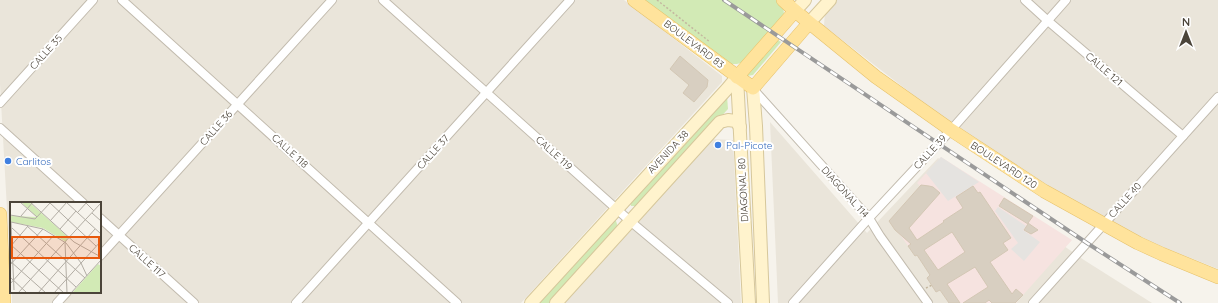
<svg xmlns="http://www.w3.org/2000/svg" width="1218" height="303" font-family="Quicksand,sans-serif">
<rect width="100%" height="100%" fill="#f6f3ec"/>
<g fill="#eae5da">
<polygon points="0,0 624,0 722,76 722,82 521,303 12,303 12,292 100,292 100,203 11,203 11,281 0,84"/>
<polygon points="835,0 1218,0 1218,269 1111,226 965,135 824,26 825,11"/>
<polygon points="770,122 867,233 938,158 1084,260 1152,303 778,303"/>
<polygon points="710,139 733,140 741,303 562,303"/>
</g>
<polygon fill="#f6e3e0" points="941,157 1072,240 1016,303 949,303 940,290 936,292 927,278 930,275 917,255 915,256 901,236 895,230 889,221 920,186 917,183"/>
<g fill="#d2eab5">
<polygon points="643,0 776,0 783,6 784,14 781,20 744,62 737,64 727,64"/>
<polygon points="775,38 781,42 753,75 747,76 747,69"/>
<polygon points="727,96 728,109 638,206 631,206 630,200"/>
<polygon points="610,221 616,221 618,227 549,303 535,303"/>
</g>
<g fill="#e5e3e0">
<polygon points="941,157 979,182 948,201 926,173"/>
<polygon points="998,207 1026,226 1023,230 1040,242 1024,261 1011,249 1018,243 995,211"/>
</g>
<g fill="#d8cfc1" stroke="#d3c7b4" fill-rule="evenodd">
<polygon points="680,56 708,80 707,87 694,102 683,93 689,85 670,69"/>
<path d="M921,185L929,186L933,187L940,193L909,228L917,240L944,222L943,221L963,208L956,197L973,186L978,193L980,192L1011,238L1003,243L1008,250L990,262L1012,294L1016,289L1023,295L1015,303H992L989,300L985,303H963L988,287L975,267L947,284L960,303H949L940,290L936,292L927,278L930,275L917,255L915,256L908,246L911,244L895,230L889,221ZM952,232L965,252L938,270L924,250Z"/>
<polygon points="1004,198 1033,216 1028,223 1038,230 1031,234 1024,230 1028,224 999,206"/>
</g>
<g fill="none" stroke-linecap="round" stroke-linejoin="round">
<defs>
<g id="minor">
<polyline points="122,0 457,303"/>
<polyline points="383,0 630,221 728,303"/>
<polyline points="1025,0 1048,21 1183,136"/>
<polyline points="753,89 869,218 880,236 928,303"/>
<polyline points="0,103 93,0"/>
<polyline points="0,128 83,203"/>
<polyline points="100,218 194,303"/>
<polyline points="100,256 332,0"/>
<polyline points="57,303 67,292"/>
<polyline points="296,303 570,0"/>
<polyline points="793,303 869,218 951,130 1066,0"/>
<polyline points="1033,303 1218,97"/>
</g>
<g id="secondary">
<polyline points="795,11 805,0"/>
<polyline points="809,23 830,0"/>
<polyline points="737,77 749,303"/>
<polyline points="753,88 756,126 763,303"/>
<polyline points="531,303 727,89 737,77"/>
<polyline points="556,303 720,122 728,120 736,121 740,127"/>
</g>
<g id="primary">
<polyline points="634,0 753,88 809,23"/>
<polyline points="783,0 795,11 876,77 951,130 1044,191 1138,243 1162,254 1218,277"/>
<polyline points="737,77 795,11"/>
<polyline points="0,214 4,303"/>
</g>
</defs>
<use href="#minor" stroke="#c2bbae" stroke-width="10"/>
<use href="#secondary" stroke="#d6c79b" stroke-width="14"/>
<use href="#primary" stroke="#e6c16a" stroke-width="14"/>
<g stroke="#c4b79f" stroke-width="1.5" stroke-dasharray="2 2" stroke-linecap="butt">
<polyline points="657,0 710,42"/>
<polyline points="926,288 932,285"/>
</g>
<use href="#minor" stroke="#fff" stroke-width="8"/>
<use href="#secondary" stroke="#fff3cd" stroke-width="12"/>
<use href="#primary" stroke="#ffe39c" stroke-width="13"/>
<defs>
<polyline id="rail" points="724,0 1087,243 1180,303"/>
</defs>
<use href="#rail" stroke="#9a9a9a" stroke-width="4"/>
<use href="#rail" stroke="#fff" stroke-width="2.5" stroke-dasharray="8" stroke-linecap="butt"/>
</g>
<g fill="#3f7fe0" stroke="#fff" stroke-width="1.5">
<circle cx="718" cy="145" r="4"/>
<circle cx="8" cy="161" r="4"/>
</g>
<g text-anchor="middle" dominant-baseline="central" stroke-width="4" stroke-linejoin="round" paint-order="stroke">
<g font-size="10" fill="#4b4439" stroke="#fff">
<text transform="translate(694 44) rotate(37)">BOULEVARD 83</text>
<text transform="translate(46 52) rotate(-48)">CALLE 35</text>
<text transform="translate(1104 69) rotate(41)">CALLE 121</text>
<text transform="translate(216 128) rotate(-48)">CALLE 36</text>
<text transform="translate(290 151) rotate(42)">CALLE 118</text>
<text transform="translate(433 152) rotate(-48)">CALLE 37</text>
<text transform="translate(668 152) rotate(-47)">AVENIDA 38</text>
<text transform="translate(930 152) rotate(-47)">CALLE 39</text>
<text transform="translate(554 153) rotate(42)">CALLE 119</text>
<text transform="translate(1004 165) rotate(33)">BOULEVARD 120</text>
<text transform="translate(743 190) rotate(-93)">DIAGONAL 80</text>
<text transform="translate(845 192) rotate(48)">DIAGONAL 114</text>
<text transform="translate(1125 200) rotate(-48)">CALLE 40</text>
<text transform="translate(147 261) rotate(42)">CALLE 117</text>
</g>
<g font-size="10" fill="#366cbe" stroke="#fff" text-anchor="start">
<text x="726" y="145">Pal-Picote</text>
<text x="16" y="161">Carlitos</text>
</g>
</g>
<g transform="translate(10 202)">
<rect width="91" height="91" fill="#f6f3ec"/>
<path d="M11,0H19L58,35L56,40L33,26L1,20V14L27,15ZM88,62L91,64V91H62Z" fill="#d2eab5"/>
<path fill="none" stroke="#b2ada4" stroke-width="1" d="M10,0L27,15M20,0L64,40L91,55M39,0L86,44M56,0L91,32M75,0L84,9M0,7V20M68,10L77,0M82,11L91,19M0,13L25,17L40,1M11,14L23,0M76,17L91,1M40,19L57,0M17,24L75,76M2,26L66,85M50,27L66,9M55,40L57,91M56,41L71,61L77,74M0,42L54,91M0,45L18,24M0,59L36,91M0,63L33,27M0,75L17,91M0,82L44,33M4,88L1,20L33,27L56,41M8,91L76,17M28,91L85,27M44,91L91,39M61,91L91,58"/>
<path fill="#e8590c" fill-opacity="0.15" stroke="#e8590c" stroke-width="2" d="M2,35H89V56H2Z"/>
<rect width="91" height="91" fill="none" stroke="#4b4439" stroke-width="2"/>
</g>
<g transform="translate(1186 32)" stroke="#ffffff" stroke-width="3" paint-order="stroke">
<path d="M0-3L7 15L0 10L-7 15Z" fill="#4b4439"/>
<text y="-6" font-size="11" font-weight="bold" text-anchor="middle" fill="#4b4439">N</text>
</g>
</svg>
